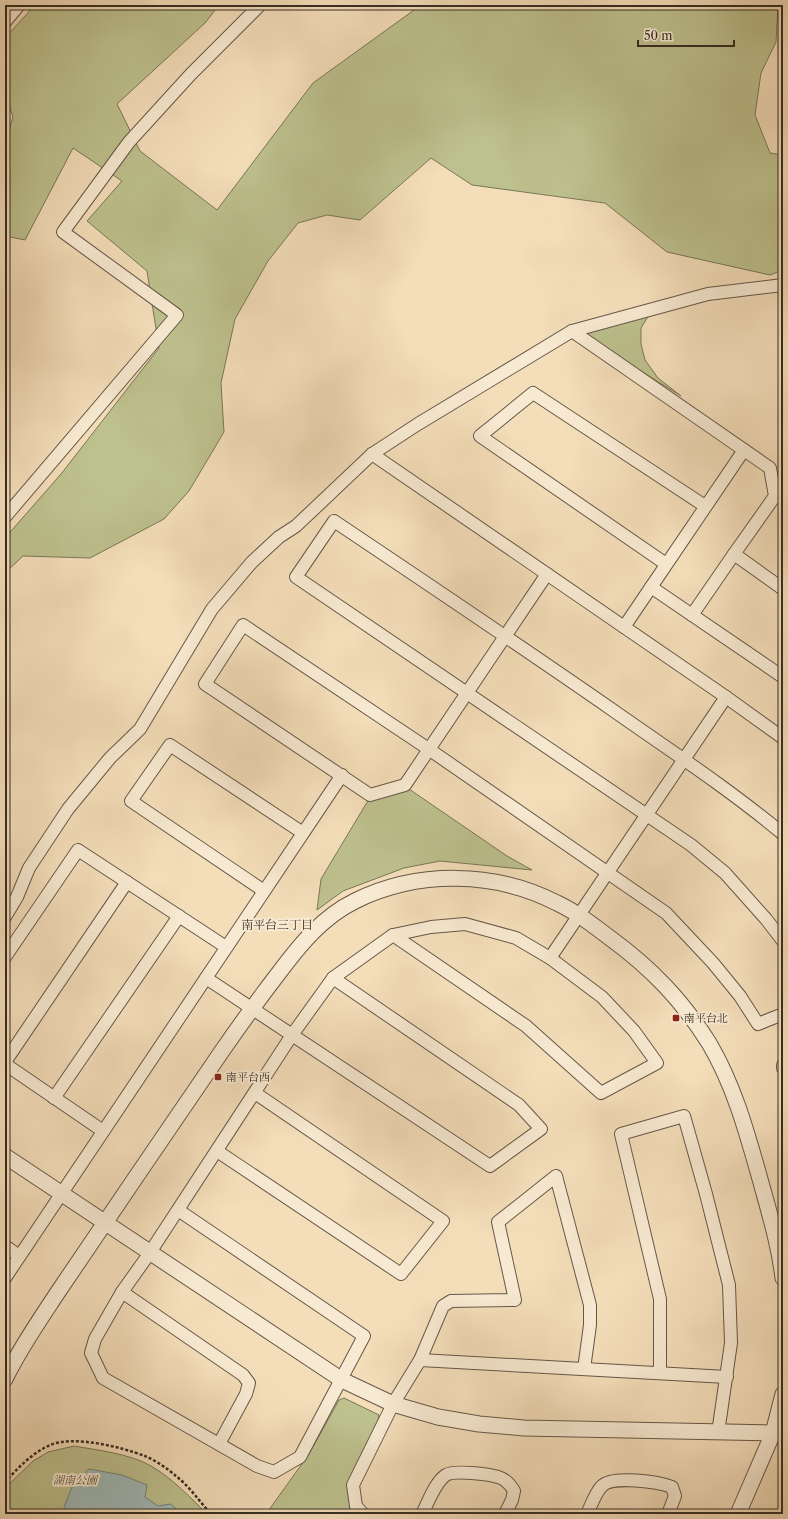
<svg xmlns="http://www.w3.org/2000/svg" width="788" height="1519" font-family="'Libre Caslon Text','Noto Serif JP',serif">
<rect width="100%" height="100%" fill="#f4deba"/>
<filter id="stains"><feTurbulence type="fractalNoise" baseFrequency=".005" numOctaves="4"/><feColorMatrix values="0 0 0 0 .2 0 0 0 0 .09 0 0 0 0 .02 0 0 0 .5 -.17"/></filter>
<radialGradient id="worn" r=".72"><stop offset=".6" stop-color="#630" stop-opacity="0"/><stop offset="1" stop-color="#630" stop-opacity=".3"/></radialGradient>
<g fill="#bdc18e" stroke="#7a7658">
<polygon points="35,5 219,5 205,23 117,104 140,151 217,210 313,83 421,5 778,5 776,42 761,73 755,115 770,153 783,155 783,270 770,275 667,252 605,203 472,185 431,158 360,220 327,215 298,223 268,261 235,319 221,383 224,432 189,491 164,519 90,558 23,556 5,573 5,538 61,474 159,348 147,271 87,221 122,181 73,148 25,240 5,236 5,144 13,117 5,91 5,38"/>
<polygon points="649,315 641,328 641,344 645,360 658,378 681,396 578,332"/>
<polygon points="409,789 507,856 532,870 440,861 404,868 343,891 317,910 321,879 369,799"/>
<polygon points="344,1398 379,1415 378,1421 358,1463 356,1514 266,1514 309,1454 339,1400"/>
<path d="M74,1446C97,1450 131,1454 151,1466C172,1478 190,1497 207,1514H5V1488L33,1461L48,1452Z"/>
</g>
<polygon fill="#9fbab9" stroke="#75817d" points="89,1469 122,1475 147,1485 145,1497 158,1506 171,1504 181,1514 70,1514 64,1507 74,1482"/>
<g fill="none" stroke-linecap="round" stroke-linejoin="round">
<defs>
<g id="minor">
<polyline points="5,22 19,5"/>
<polyline points="572,331 770,468 775,496 734,554 783,589"/>
<polyline points="372,454 726,697 783,738"/>
<polyline points="5,517 177,315 63,232 129,142 191,74 260,5"/>
<polyline points="666,564 480,436 533,393 705,506"/>
<polyline points="547,574 405,785 370,795 205,684 243,625 430,750 666,913 713,963 740,996 758,1024 783,1014"/>
<polyline points="651,587 783,677"/>
<polyline points="692,615 734,554"/>
<polyline points="624,627 744,450"/>
<path d="M783,834C729,789 671,751 614,711C522,647 428,584 334,521L296,577L691,845L725,873L766,919L783,941"/>
<polyline points="264,891 131,801 170,745 303,833"/>
<polyline points="5,917 17,897 29,868 68,809 110,758 140,729 212,609 252,562 279,537 296,526 372,454 418,424 572,331 708,294 783,285"/>
<polygon points="465,924 516,938 550,958 602,997 634,1031 657,1063 601,1093 526,1026 393,935 431,927"/>
<polyline points="5,957 78,850 226,947"/>
<polyline points="550,958 726,697"/>
<polyline points="206,978 490,1166 541,1129 519,1105 333,978"/>
<polyline points="5,1062 127,882"/>
<polyline points="5,1064 103,1131"/>
<polyline points="783,1065 783,1068"/>
<polyline points="54,1098 179,916"/>
<polyline points="217,1151 401,1274 443,1221 255,1093"/>
<polyline points="178,1210 364,1336 300,1457 274,1472 257,1466 103,1378 91,1353 95,1339 122,1292 149,1254 292,1035 333,978 393,935"/>
<polyline points="5,1246 19,1256"/>
<polyline points="5,1278 342,775"/>
<polyline points="122,1292 243,1375 249,1383 246,1394 219,1444"/>
<polyline points="420,1360 443,1306 451,1301 515,1300 498,1222 556,1176 590,1305 590,1325 584,1369"/>
<polyline points="660,1373 660,1299 621,1134 684,1116 706,1194 729,1285 731,1343 718,1433"/>
<polyline points="363,1514 356,1506 353,1485 393,1404 420,1360 727,1377"/>
<path d="M422,1514C428,1503 435,1482 446,1475C454,1470 489,1474 498,1477C506,1479 510,1484 514,1491L512,1500L505,1514"/>
<path d="M587,1514C591,1506 595,1493 602,1486C612,1475 659,1482 672,1487L675,1496L668,1514"/>
</g>
<g id="tertiary">
<polyline points="5,1156 342,1380 393,1404 438,1417 479,1424 524,1428 773,1433"/>
<path d="M5,1379C20,1348 39,1321 58,1292C84,1254 110,1215 136,1177C165,1135 193,1093 222,1051C240,1025 258,1000 278,974C299,946 322,917 355,901C418,870 495,871 557,903C576,912 593,925 610,938C651,968 682,1000 709,1043C734,1085 747,1133 760,1179C769,1212 779,1244 783,1278"/>
<polyline points="738,1514 773,1433 783,1394"/>
</g>
</defs>
<use href="#minor" stroke="#665848" stroke-width="14"/>
<use href="#tertiary" stroke="#665848" stroke-width="17"/>
<path stroke="#372c22" stroke-width="2.5" stroke-dasharray="3 2" stroke-linecap="butt" d="M5,1482C18,1468 32,1453 50,1445C74,1435 121,1447 145,1456C155,1460 168,1469 176,1476C189,1486 200,1502 211,1514"/>
<use href="#minor" stroke="#f8ead2" stroke-width="12"/>
<use href="#tertiary" stroke="#f8ead2" stroke-width="15"/>
</g>
<g fill="#8f2418" stroke="#f8ead2" stroke-width="1.5">
<rect x="672" y="1014" width="8" height="8" rx="2"/>
<rect x="214" y="1073" width="8" height="8" rx="2"/>
</g>
<g text-anchor="middle" dominant-baseline="central" stroke-width="4" stroke-linejoin="round" paint-order="stroke">
<g font-size="11" fill="#372c22" stroke="#f8ead2" text-anchor="start">
<text x="684" y="1018">南平台北</text>
<text x="226" y="1077">南平台西</text>
</g>
<g font-size="11" font-style="italic" fill="#58513d" stroke="#f8ead2">
<text x="75" y="1480">湖南公園</text>
</g>
<g font-size="12" fill="#372c22" stroke="#f8ead2">
<text x="277" y="924">南平台三丁目</text>
</g>
</g>
<rect width="788" height="1519" fill="none" stroke="#f4deba" stroke-width="20"/>
<rect x="6" y="6" width="776" height="1507" fill="none" stroke="#372c22" stroke-width="2"/>
<rect x="10" y="10" width="768" height="1499" fill="none" stroke="#372c22"/>
<path d="M638 40v6h96v-6" fill="none" stroke="#372c22" stroke-width="2"/>
<text x="644" y="40" font-size="12" fill="#372c22" stroke="#f8ead2" stroke-width="3" paint-order="stroke">50 m</text>
<rect width="100%" height="100%" filter="url(#stains)"/>
<rect width="100%" height="100%" fill="url(#worn)"/>
</svg>
